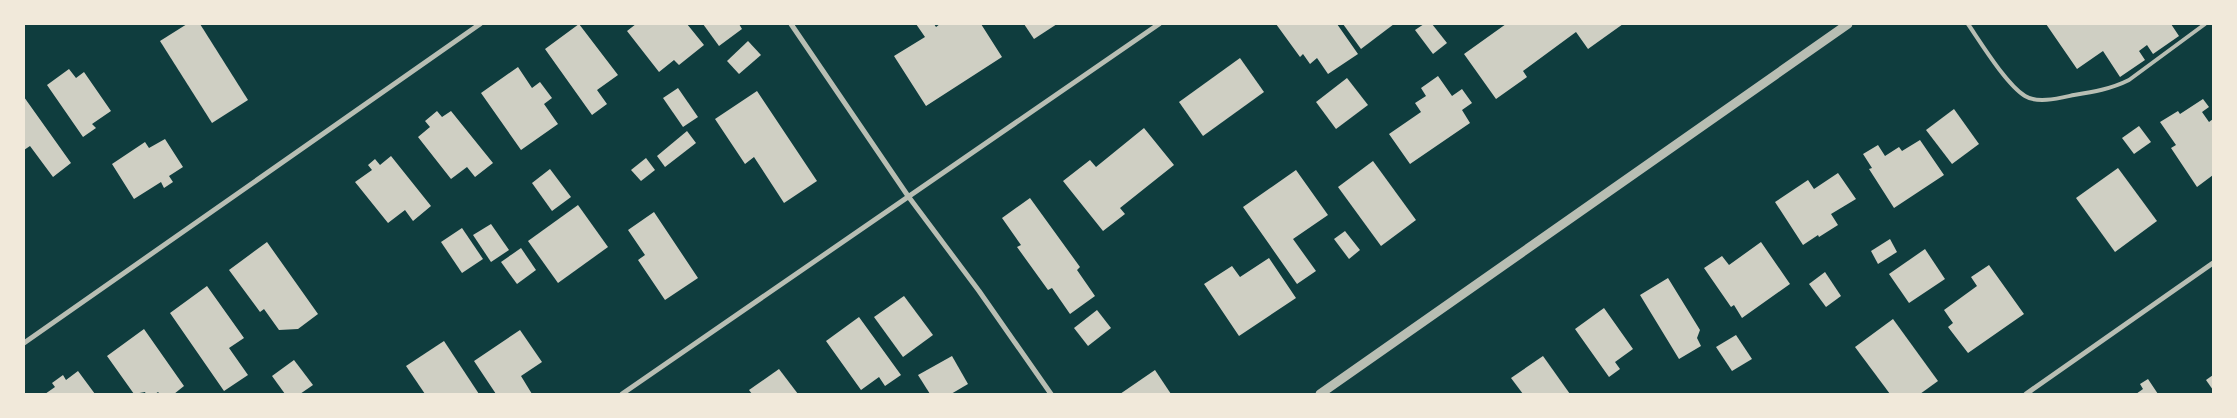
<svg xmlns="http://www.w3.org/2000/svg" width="2237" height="418" font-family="'Noto Sans',sans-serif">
<rect width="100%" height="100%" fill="#0f3d3e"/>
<g fill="#cfcfc3">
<polygon points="187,24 200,24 248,100 212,123 160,41"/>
<polygon points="579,24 618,75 597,90 607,104 592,115 545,49"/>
<polygon points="636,24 687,24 704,45 679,65 674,60 659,72 627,31"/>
<polygon points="703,24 739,24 742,29 719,46"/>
<polygon points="916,24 934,24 936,27 940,24 981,24 1002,57 926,106 894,56 925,37"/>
<polygon points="1024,24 1057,24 1034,39"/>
<polygon points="1276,24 1337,24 1358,54 1328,74 1317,58 1310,64 1303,54 1300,57"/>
<polygon points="1343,24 1394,24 1361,49"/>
<polygon points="1424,24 1432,24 1447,43 1433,54 1415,30"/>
<polygon points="1506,24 1623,24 1588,49 1576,32 1523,71 1527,77 1496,99 1464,54"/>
<polygon points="2046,24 2171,24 2179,36 2153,54 2147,45 2139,51 2145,60 2120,77 2103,51 2077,69"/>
<polygon points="748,41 761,55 739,74 727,61"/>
<polygon points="1240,58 1264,92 1203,136 1179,102"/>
<polygon points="518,67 532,88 540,82 552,98 544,104 558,124 521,150 481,93"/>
<polygon points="69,69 76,78 84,72 111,111 92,124 96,128 83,137 47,85"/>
<polygon points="1438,76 1452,96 1462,89 1472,103 1462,110 1470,123 1410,164 1389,134 1421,112 1415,103 1426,96 1421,88"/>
<polygon points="1347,78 1368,105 1336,129 1316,102"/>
<polygon points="678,88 698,117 683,127 663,98"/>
<polygon points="757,91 817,181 784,203 754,157 745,164 715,119"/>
<polygon points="24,97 71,163 53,177 30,146 24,150"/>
<polygon points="2203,99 2209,107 2202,112 2209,122 2213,119 2213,175 2197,187 2171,148 2176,145 2160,122 2178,111 2180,114"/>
<polygon points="1954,109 1979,144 1952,164 1926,130"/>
<polygon points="437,111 442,117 451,111 493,163 475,177 467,167 451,179 418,137 430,127 425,121"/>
<polygon points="2139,126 2151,142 2134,154 2122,138"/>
<polygon points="1144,128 1174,165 1120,208 1125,214 1103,231 1063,181 1090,160 1096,167"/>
<polygon points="687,131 696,143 665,167 657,156"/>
<polygon points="165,139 183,167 169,176 173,182 164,188 161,182 134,199 112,164 145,142 149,148"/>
<polygon points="1920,140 1944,175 1894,208 1869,169 1872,168 1863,154 1878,145 1885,156 1899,147 1902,151"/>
<polygon points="391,156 431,206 413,221 405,210 388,223 355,182 372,170 368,165 375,159 380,165"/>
<polygon points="646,158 655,170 641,181 631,170"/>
<polygon points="1373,161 1416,220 1381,246 1338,187"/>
<polygon points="2118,168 2157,221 2115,252 2076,198"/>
<polygon points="550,169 571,197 552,211 532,183"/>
<polygon points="1296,170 1328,215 1293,239 1316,271 1297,284 1243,207"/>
<polygon points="1838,173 1856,199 1831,214 1838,225 1819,237 1818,235 1803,245 1775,202 1808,180 1814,189"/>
<polygon points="1030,198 1080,267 1077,270 1095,296 1070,314 1052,288 1048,290 1017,247 1021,245 1002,218"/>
<polygon points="578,205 608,247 558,283 528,241"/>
<polygon points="654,212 698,278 665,300 638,260 645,255 628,230"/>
<polygon points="491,224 509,250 491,262 473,235"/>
<polygon points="462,228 483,259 462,273 441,242"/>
<polygon points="1345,231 1360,250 1349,259 1334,239"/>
<polygon points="1890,239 1897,252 1878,264 1871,251"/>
<polygon points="267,242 318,314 298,329 279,330 264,309 260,312 229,270"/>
<polygon points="1761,242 1790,284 1742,318 1734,305 1731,307 1704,268 1722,256 1729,265"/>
<polygon points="521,248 536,270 517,284 501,262"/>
<polygon points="1925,249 1945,279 1909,303 1889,274"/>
<polygon points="1269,258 1296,298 1239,336 1204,284 1232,266 1240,277"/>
<polygon points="1989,265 2024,314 1968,353 1948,327 1953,323 1944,310 1977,286 1971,277"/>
<polygon points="1825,272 1841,296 1826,307 1809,284"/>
<polygon points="1668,278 1700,330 1697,338 1701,346 1679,359 1640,295"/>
<polygon points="207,286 244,338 229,348 248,375 224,391 170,313"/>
<polygon points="904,296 933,335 903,357 874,317"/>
<polygon points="1604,308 1633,349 1615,362 1620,369 1609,377 1575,329"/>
<polygon points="1097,310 1111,328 1088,346 1074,328"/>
<polygon points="859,317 901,375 885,386 879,377 861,390 826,341"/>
<polygon points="1893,319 1938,381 1920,394 1890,394 1855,347"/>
<polygon points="144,329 184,386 174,394 160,394 158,392 155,394 146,394 145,392 134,394 107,356"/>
<polygon points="520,330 542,362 521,376 532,394 496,394 474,361"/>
<polygon points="1736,335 1752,359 1732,371 1716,347"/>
<polygon points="444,341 479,394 425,394 406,366"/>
<polygon points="952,356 968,384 951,394 930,394 918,375"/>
<polygon points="1543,356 1570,394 1523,394 1511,378"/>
<polygon points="294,360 313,385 300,394 285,394 272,376"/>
<polygon points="779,369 798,394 752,394 749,390"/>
<polygon points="1155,370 1171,394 1120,394"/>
<polygon points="78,371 95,394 45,394 55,387 52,383 63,375 66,380"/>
<polygon points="2213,375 2213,390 2206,380"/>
<polygon points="2148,379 2158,394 2136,394 2143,389 2140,384"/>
</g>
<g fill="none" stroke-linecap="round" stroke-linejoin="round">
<path stroke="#b8beb3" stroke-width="4" d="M1968,24C1981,43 2006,84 2025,96C2038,104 2060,98 2074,95C2093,92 2111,89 2129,80L2205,24"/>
<g stroke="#b8beb3" stroke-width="5">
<polyline points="791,24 908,196 979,291 1051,394"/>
<polyline points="24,343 480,24"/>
<polyline points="622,394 1159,24"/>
<polyline points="2026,394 2213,263"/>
</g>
<polyline stroke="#b8beb3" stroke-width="9" points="1320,394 1848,24"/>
</g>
<rect width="2237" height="418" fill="none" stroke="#f1e9da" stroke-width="50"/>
</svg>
